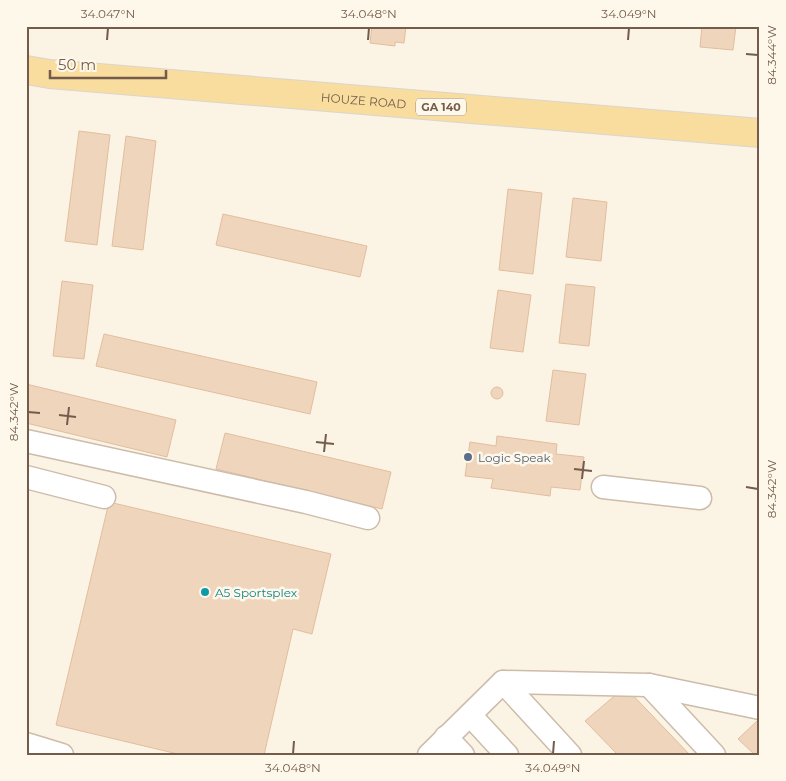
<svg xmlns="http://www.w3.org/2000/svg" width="786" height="781" font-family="Montserrat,sans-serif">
<rect width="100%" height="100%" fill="#fbf4e4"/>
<g fill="#f0d5bd" stroke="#e2bd9e">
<polygon points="372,26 406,26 404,43 395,42 395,46 370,43"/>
<polygon points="702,26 736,26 733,50 700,47"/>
<polygon points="79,131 110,135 97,245 65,241"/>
<polygon points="126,136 156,141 143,250 112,246"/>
<polygon points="508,189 542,193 533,274 499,270"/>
<polygon points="573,198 607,202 601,261 566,257"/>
<polygon points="223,214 367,246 360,277 216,245"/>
<polygon points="62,281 93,285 84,359 53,356"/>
<polygon points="566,284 595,287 589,346 559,343"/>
<polygon points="498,290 531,295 523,352 490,348"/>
<polygon points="104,334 317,382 310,414 96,366"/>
<polygon points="553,370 586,374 579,425 546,421"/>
<polygon points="26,384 176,420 167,457 26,423"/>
<circle cx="497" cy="393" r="6"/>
<polygon points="225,433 391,472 382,509 216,469"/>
<polygon points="497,436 557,444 556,454 584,457 580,490 551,487 550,496 491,488 493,479 465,476 470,442 496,446"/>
<polygon points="109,502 331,554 312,634 293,629 264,755 182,755 56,725"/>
<polygon points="625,687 690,755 618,755 585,721"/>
<polygon points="757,721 760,723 760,755 755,755 738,739"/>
</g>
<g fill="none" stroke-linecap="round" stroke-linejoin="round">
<defs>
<g id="minor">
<polyline points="26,441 306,502 368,518"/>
<polyline points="26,477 104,497"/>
<polyline points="603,487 700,498"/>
<polyline points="503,682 570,755"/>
<polyline points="649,685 714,755"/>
<polyline points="470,715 507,755"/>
<polyline points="446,737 463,755"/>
<polyline points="26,744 62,755"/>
<polyline points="429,755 503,682 649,685 760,708"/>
</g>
<g id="major">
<path id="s1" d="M26,70L50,74L760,133"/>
</g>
</defs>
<use href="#minor" stroke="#cdbcab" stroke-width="25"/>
<use href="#major" stroke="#dbd5d0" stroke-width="30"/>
<use href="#minor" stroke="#fff" stroke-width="22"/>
<use href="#major" stroke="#f8dd9f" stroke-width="28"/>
</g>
<path fill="none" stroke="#735c4b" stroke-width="2" d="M107,40L108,28M368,40L369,28M628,40L629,28M746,54L758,55M28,412L40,413M59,415L76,417M67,425L69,407M316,442L334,444M324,452L326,434M574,469L592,471M582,479L584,461M746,487L758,489M293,754L294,741M553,754L554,741"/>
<circle fill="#5c6f8a" stroke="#fef8eb" stroke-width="2" cx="468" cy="457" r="5"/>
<circle fill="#0f9aa8" stroke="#fef8eb" stroke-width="2" cx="205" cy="592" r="5"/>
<g text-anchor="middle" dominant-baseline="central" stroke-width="5" stroke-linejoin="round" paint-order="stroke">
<rect fill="#fef8eb" stroke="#9d8b7b" stroke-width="1" x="416" y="98.5" width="50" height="17" rx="4"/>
<g font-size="11" font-weight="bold" fill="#735c4b">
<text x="441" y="107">GA 140</text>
</g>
<g font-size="12" fill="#735c4b" stroke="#fef8eb">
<text stroke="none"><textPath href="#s1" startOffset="339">HOUZE ROAD</textPath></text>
</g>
<g font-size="12" fill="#4e5e75" stroke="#fef8eb" text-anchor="start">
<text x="478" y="457">Logic Speak</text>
</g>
<g font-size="12" fill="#0d838f" stroke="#fef8eb" text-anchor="start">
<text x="215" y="592">A5 Sportsplex</text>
</g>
</g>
<rect width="786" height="781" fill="none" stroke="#fef8eb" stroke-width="55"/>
<path d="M50 70v8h116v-8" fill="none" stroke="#735c4b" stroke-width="2.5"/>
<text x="58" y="70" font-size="15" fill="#735c4b" stroke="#fef8eb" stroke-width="4" paint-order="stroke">50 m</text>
<rect x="28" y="28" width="730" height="726" fill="none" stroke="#735c4b" stroke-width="2"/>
<g font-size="12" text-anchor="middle" fill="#735c4b">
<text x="108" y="18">34.047°N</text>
<text x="369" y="18">34.048°N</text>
<text x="629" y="18">34.049°N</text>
<text transform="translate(772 55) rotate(-90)" y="4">84.344°W</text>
<text transform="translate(14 412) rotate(-90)" y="4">84.342°W</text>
<text transform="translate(772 489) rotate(-90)" y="4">84.342°W</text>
<text x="293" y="772">34.048°N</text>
<text x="553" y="772">34.049°N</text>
</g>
</svg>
